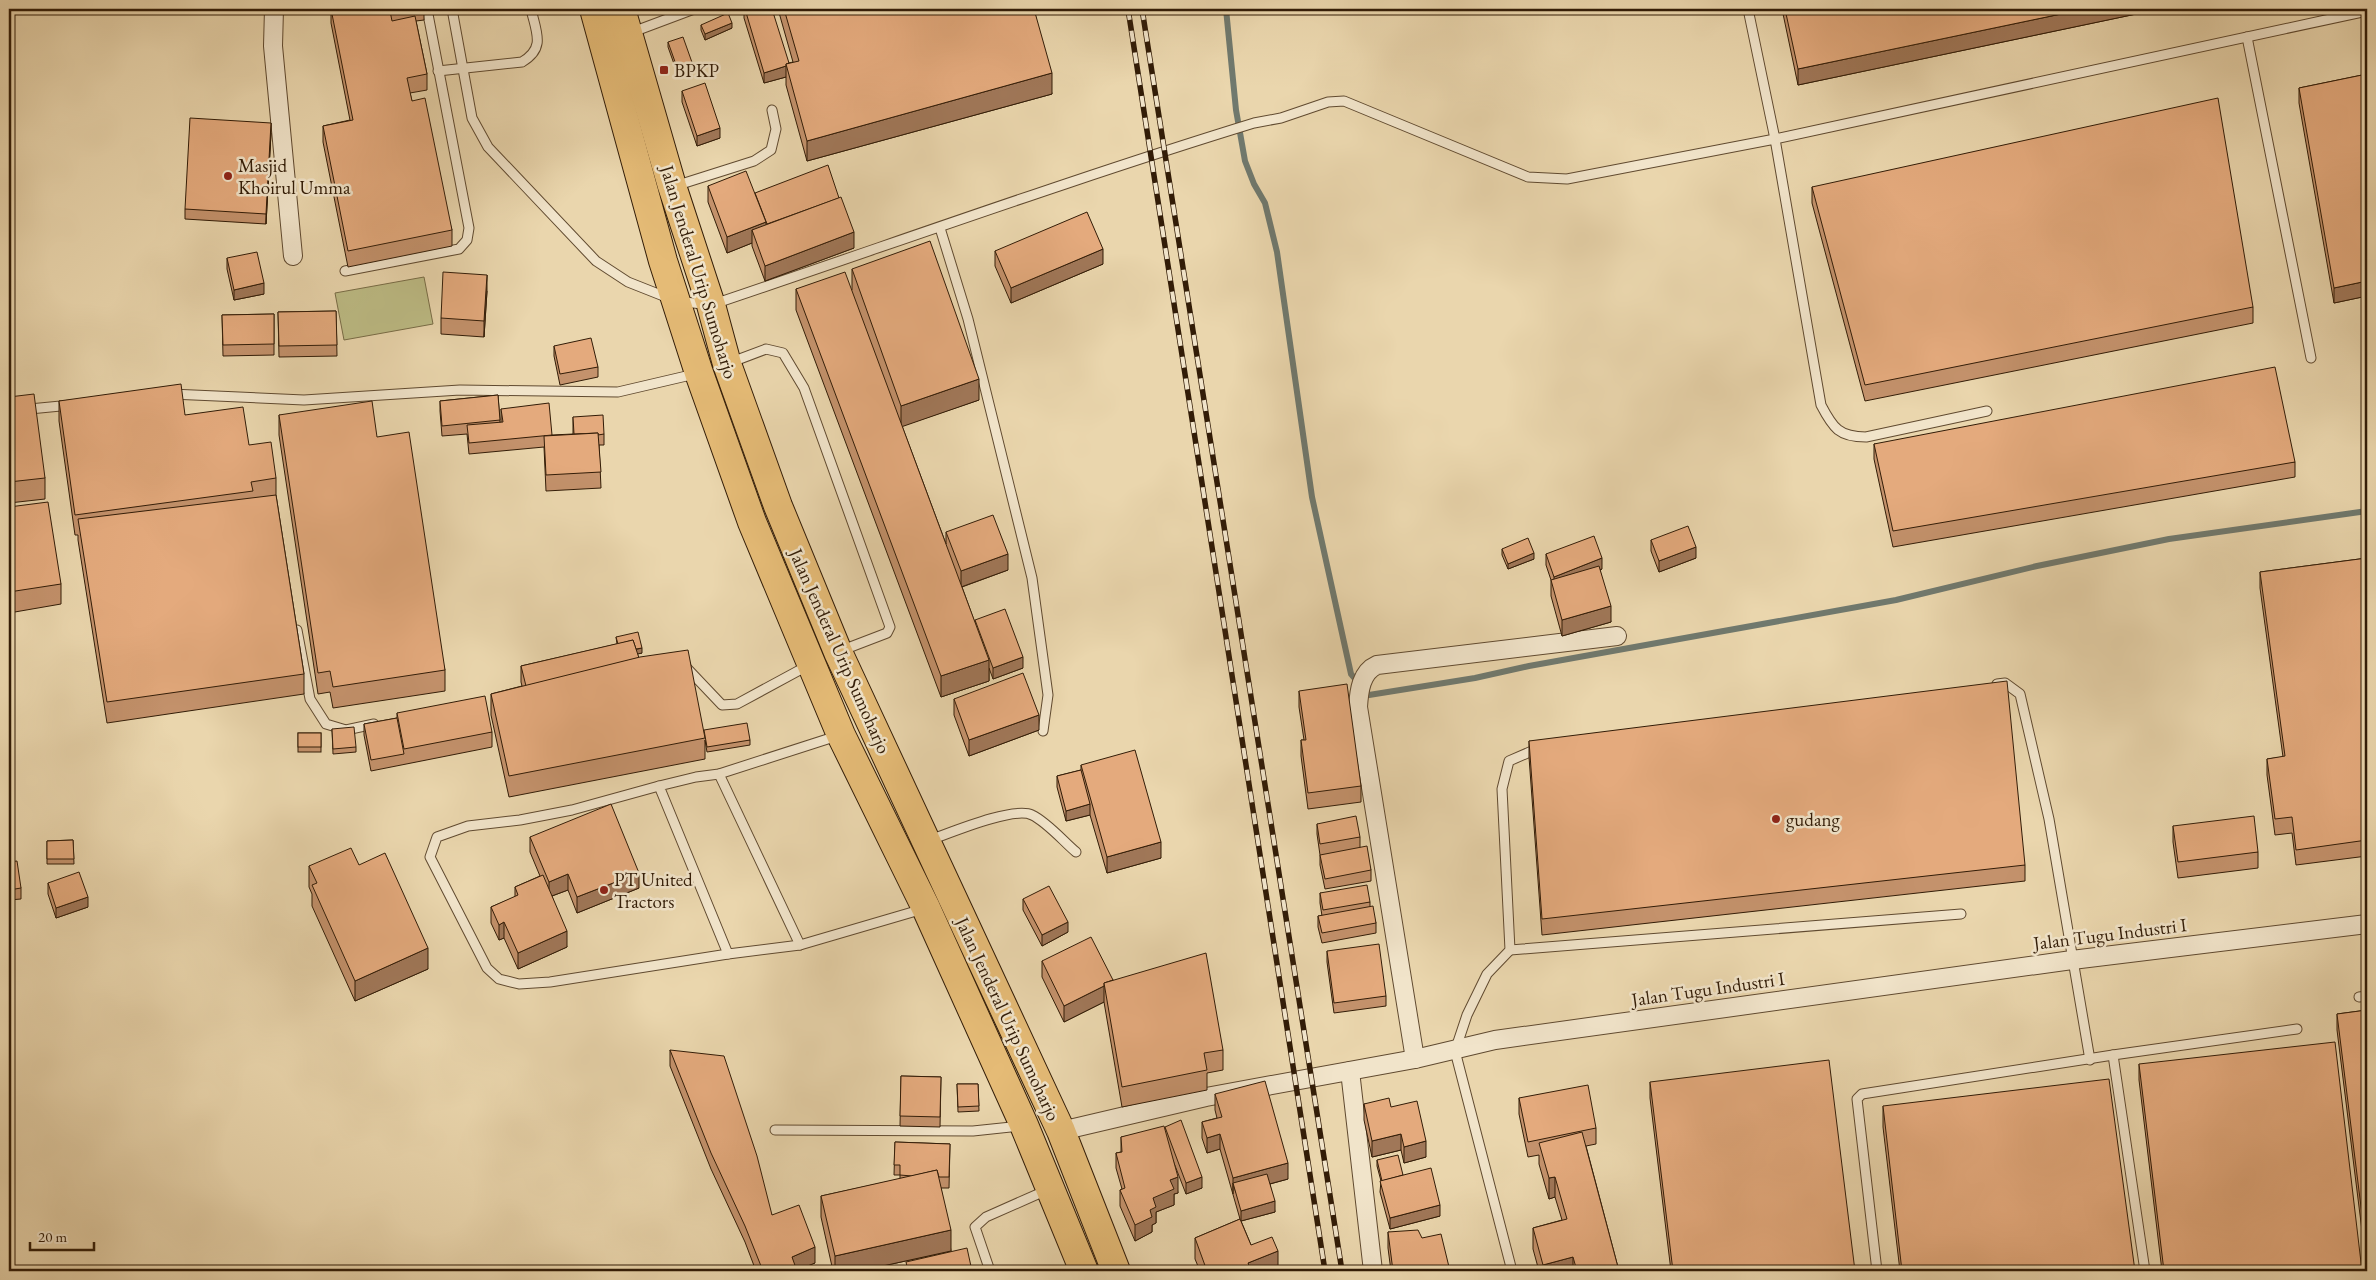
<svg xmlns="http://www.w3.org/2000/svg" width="2376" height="1280" font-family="'EB Garamond',serif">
<rect width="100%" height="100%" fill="#ead6ad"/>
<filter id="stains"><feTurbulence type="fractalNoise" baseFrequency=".004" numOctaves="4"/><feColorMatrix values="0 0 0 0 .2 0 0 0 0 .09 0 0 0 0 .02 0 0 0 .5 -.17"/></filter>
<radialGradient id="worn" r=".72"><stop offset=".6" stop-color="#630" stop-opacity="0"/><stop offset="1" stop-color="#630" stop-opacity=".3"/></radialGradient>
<polygon fill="#bdbc85" stroke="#786c46" points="424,277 433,324 344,340 335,293"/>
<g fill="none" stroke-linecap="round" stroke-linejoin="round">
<polyline stroke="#70796e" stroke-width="6" points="1226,9 1236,110 1245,161 1254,184 1265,203 1277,252 1312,497 1351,674 1369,695 1475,678 1529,666 1896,600 2037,566 2169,539 2367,511"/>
<defs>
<g id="service">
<path d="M452,9L472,118L488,147L596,261L628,282L676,301L711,305C892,244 1072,179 1254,123L1281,118L1328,102L1344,101L1528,177L1567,179L1775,139L1821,405C1833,428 1839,437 1866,437L1987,411"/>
<polyline points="1748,9 1775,139 2367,11"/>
<polyline points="630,33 694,9"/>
<polyline points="2247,37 2311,358"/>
<path d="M438,71L522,62C546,48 536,32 531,9"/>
<polyline points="675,186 754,161 771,150 776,129 772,110"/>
<polyline points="940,228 968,319 1032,578 1048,695 1043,731"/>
<polyline points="345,271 459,249 467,240 469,228 427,9"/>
<polyline points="729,363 766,349 783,353 804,388 890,627 887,633 840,651"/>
<polyline points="171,394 304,400 460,390 618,392 695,374"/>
<polyline points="9,411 71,405"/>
<polyline points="297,630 310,699 326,724 346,730 374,724"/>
<polyline points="684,665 722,705 737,704 809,665"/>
<polyline points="1997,684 2005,683 2020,694 2049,819 2090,1060"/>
<polyline points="719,774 800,945"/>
<polyline points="659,786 572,810 520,820 468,826 437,837 430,857 487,968 499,979 519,984 550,982 728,954 800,945 923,909"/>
<path d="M930,840C950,833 1014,806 1032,815C1047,822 1064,842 1076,852"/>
<polyline points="1510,950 1961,914"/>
<polyline points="728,954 659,786 696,777 719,774 837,736"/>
<polyline points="2359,997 2367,996"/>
<polyline points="2113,1055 2145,1271"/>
<polyline points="775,1130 973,1131 1021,1126"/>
<polyline points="990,1271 975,1227 986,1217 1047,1190"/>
<polyline points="1512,1271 1455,1051 1467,1015 1487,974 1510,950 1502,789 1509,761 1532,751 1541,749"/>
<polyline points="1877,1271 1857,1099 1862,1094 2113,1055 2297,1029"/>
</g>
<g id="minor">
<polyline points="274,9 273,46 293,256"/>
<path d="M1415,1059L1358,707C1359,691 1361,672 1377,665L1617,636"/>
<polyline points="1350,1071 1373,1271"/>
<polyline points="1061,1131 1206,1097 1415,1059 1495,1040 2072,960 2367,924"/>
</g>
<g id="trunk">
<polyline points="594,9 663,261 699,373 752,522 841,735 926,908 1024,1125 1084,1271"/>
<polyline points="621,9 672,186 711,305 727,364 778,506 838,652 1061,1131 1116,1271"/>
</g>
</defs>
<use href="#service" stroke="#604a30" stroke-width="11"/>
<use href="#minor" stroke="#604a30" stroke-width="20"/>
<use href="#trunk" stroke="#321c07" stroke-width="30"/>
<use href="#service" stroke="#f1e4ca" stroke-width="9"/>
<use href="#minor" stroke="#f1e4ca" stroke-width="18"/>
<use href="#trunk" stroke="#e5bb76" stroke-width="28"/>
<defs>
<g id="rail">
<polyline points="1128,9 1325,1271"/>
<polyline points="1142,9 1342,1271"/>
</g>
</defs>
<use href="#rail" stroke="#321c07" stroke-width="5.5"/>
<use href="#rail" stroke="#f1e4ca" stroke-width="4" stroke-dasharray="11" stroke-linecap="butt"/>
</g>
<g fill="#c4926c" stroke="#321c07">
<polygon points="331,9 424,9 424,20 416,21 427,74 427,90 410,93 412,101 452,230 452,246 348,267 323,142 323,126 350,120 331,23"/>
<polygon points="744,9 789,63 793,62 778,9 1034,9 1052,94 807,161 786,85 786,77 764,83 744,18"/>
<polygon points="1782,9 2160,9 1798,85"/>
<polygon points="701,25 732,28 705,40 701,30"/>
<polygon points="668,42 694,73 679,78 668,47"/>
<polygon points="2367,74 2367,296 2334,303 2299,103 2299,88"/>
<polygon points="682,91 720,138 697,146 682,102"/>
<polygon points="271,133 266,224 185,219 185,209"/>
<polygon points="708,186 755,194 854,248 765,281 752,246 752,243 727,253 708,202"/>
<polygon points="1812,187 2253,307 2253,323 1865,401 1812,203"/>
<polygon points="995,251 1103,264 1011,303 995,266"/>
<polygon points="227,258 264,294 234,300 227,269"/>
<polygon points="852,269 979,400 902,426 946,544 946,532 1008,570 962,587 975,623 975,620 1023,668 993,679 989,668 989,681 941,697 796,310 796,289 852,290"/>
<polygon points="487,291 484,337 441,334 441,318"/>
<polygon points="336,311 337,356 279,357 278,312"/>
<polygon points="274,314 274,355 223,356 222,315"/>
<polygon points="554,346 598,367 598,377 560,385 554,356"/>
<polygon points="498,395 500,423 501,422 501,409 552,435 573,434 573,417 604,434 604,445 599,445 601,488 546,491 544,447 469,454 467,434 442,436 440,411 440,401"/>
<polygon points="9,397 45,478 45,499 9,503"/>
<polygon points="59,401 185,415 249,445 276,478 276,495 304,674 304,694 107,723 78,540 78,535 75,535 59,421"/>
<polygon points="279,415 377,437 445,670 445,691 333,708 330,692 318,694 279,435"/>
<polygon points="1874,444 2295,462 2295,477 1893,547 1874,459"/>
<polygon points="9,507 61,584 61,604 9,613"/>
<polygon points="1651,540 1696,558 1659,572 1651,551"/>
<polygon points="1502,549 1534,559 1508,569 1502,555"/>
<polygon points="1546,554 1602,569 1600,570 1611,622 1562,636 1551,596 1551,580 1546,565"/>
<polygon points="2367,558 2367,856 2296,865 2292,833 2275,835 2267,775 2267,759 2283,757 2260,588 2260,572"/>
<polygon points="616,637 642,653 637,654 639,658 704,734 750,740 750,745 707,752 705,740 705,759 509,797 491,715 491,694 522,686 521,682 521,666 617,644"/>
<polygon points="1299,691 1361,786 1361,802 1308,809 1301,756 1301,740 1304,740 1299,707"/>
<polygon points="954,699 1039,730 969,756 954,715"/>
<polygon points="397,713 492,732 492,747 371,771 364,735 364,724 397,718"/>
<polygon points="332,729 356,747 356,752 333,754"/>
<rect x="298" y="733" width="23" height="19"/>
<polygon points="1529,741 2025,865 2025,881 1542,935 1529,757"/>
<polygon points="1081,765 1161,858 1107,873 1090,815 1066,821 1057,787 1057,776 1081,770"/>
<polygon points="1317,824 1360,837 1360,847 1371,870 1371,881 1325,889 1320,865 1320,855 1317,834"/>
<polygon points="2173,826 2258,852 2258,868 2178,878 2173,842"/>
<polygon points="530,837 639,888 577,913 568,890 552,896 567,947 518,969 504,938 499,940 491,923 491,907 515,897 515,887 540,876 530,852"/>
<polygon points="73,840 74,864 47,864 47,841"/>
<polygon points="9,862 21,888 21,899 9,900"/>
<polygon points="359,865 428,969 355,1001 312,906 312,894 309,887 309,866"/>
<polygon points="48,883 88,907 56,918 48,894"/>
<polygon points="1320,893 1370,902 1370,907 1376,923 1376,933 1322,943 1318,927 1318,916 1322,916 1320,903"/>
<polygon points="1023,899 1068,932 1042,946 1023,910"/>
<polygon points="1327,951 1386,996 1386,1006 1334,1013 1327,962"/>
<polygon points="1042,961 1113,980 1223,1050 1223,1070 1207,1073 1207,1090 1122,1107 1104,1002 1064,1022 1042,977"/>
<polygon points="2367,1010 2367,1271 2337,1030 2337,1014"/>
<polygon points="670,1050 772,1215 815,1263 797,1270 797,1271 756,1271 745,1242 711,1169 670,1066"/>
<polygon points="2139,1064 2362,1271 2162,1271 2139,1080"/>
<polygon points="901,1076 941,1077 940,1127 900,1126"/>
<polygon points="1650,1082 1855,1271 1671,1271 1650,1098"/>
<polygon points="957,1084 978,1084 979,1111 958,1112"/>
<polygon points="1215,1094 1288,1179 1270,1184 1275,1212 1241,1221 1251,1245 1278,1271 1200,1271 1195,1259 1195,1238 1240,1219 1220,1149 1207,1153 1202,1138 1202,1122 1217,1118 1215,1110"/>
<polygon points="1519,1098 1596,1128 1596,1144 1586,1146 1619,1271 1539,1271 1533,1249 1533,1228 1562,1220 1555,1197 1549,1199 1539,1164 1539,1155 1528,1157 1519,1114"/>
<polygon points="1364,1104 1391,1107 1426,1157 1404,1163 1401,1150 1372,1157 1364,1120"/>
<polygon points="1883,1106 2135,1271 1900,1271 1883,1127"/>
<polygon points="1165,1127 1202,1188 1186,1194 1172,1158 1178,1193 1174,1194 1174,1205 1156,1212 1156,1223 1152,1225 1152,1232 1135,1241 1120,1206 1120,1190 1122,1189 1116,1168 1116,1153 1121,1152 1121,1137 1165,1130"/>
<polygon points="895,1142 950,1144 949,1188 941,1188 951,1251 860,1271 833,1271 821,1217 821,1196 900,1179 900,1175 894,1175"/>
<polygon points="1377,1160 1403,1175 1440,1216 1390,1229 1380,1192 1381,1181 1377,1166"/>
<polygon points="1388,1232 1422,1238 1450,1271 1391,1271 1388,1248"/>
</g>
<g fill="#a07758" stroke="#321c07">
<polygon points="2085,9 2160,9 1798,85 1798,69"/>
<polygon points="732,23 732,28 705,40 705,34"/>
<polygon points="786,66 786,77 764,83 764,73"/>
<polygon points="694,68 694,73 679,78 679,73"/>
<polygon points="1052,73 1052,94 807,161 807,141"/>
<polygon points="271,123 271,133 266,224 266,214"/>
<polygon points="720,128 720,138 697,146 697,136"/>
<polygon points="766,222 766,238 752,230 752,243 727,253 727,237"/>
<polygon points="854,232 854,248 765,281 765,266"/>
<polygon points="1103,249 1103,264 1011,303 1011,288"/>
<polygon points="487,275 487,291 484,337 484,321"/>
<polygon points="2367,281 2367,296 2334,303 2334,288"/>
<polygon points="264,283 264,294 234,300 234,290"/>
<polygon points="979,379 979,400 901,427 901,406"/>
<polygon points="1696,547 1696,558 1659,572 1659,561"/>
<polygon points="1534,553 1534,559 1508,569 1508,564"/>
<polygon points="1008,554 1008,570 961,587 961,571"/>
<polygon points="1602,558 1602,569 1554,587 1554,577"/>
<polygon points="1611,606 1611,622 1562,636 1562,620"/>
<polygon points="642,648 642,653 620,658 620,653"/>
<polygon points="1023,657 1023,668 993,679 993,668"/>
<polygon points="989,660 989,681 941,697 941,676"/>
<polygon points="1039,715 1039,730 969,756 969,740"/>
<polygon points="1090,804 1090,815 1066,821 1066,811"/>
<polygon points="1161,842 1161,858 1107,873 1107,857"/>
<polygon points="639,873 639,888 577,913 577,897"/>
<polygon points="568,874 568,890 549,897 549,882"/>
<polygon points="88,897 88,907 56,918 56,908"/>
<polygon points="504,922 504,938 499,940 499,925"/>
<polygon points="1068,922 1068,932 1042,946 1042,935"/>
<polygon points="567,931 567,947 518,969 518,953"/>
<polygon points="428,948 428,969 355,1001 355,981"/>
<polygon points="1104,986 1104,1002 1064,1022 1064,1006"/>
<polygon points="1220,1134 1220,1149 1207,1153 1207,1138"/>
<polygon points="1401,1134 1401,1150 1372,1157 1372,1141"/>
<polygon points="1426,1141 1426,1157 1404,1163 1404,1147"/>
<polygon points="1288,1163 1288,1179 1236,1193 1233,1183 1233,1194 1233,1178"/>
<polygon points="1178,1177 1178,1193 1174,1194 1174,1205 1156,1212 1156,1223 1152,1225 1152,1232 1135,1241 1135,1225 1150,1210 1153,1198 1170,1180"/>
<polygon points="1202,1177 1202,1188 1186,1194 1186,1183"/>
<polygon points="1555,1177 1555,1197 1549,1199 1549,1178"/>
<polygon points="1275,1201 1275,1212 1241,1221 1241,1211"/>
<polygon points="1440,1205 1440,1216 1390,1229 1390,1218"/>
<polygon points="951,1230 951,1251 860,1271 835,1271 835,1256"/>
<polygon points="815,1247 815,1263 795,1271 792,1257"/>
<polygon points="1278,1251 1278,1271 1248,1271 1248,1263"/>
<polygon points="1573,1257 1573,1271 1543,1271 1543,1265"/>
</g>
<g fill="#e4aa7d" stroke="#321c07">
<polygon points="331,9 400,9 390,11 392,21 415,16 427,74 407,78 412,101 425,98 452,230 348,251 323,126 353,120"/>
<polygon points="745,9 772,9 789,63 786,64 786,66 764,73"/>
<polygon points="784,9 1034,9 1052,73 807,141 786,64 799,61"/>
<polygon points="1785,9 2085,9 1798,69"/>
<polygon points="728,13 732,23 705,34 701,25"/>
<polygon points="683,37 694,68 679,73 668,42"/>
<polygon points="2367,74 2367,281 2334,288 2299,88"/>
<polygon points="705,83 720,128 697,136 682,91"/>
<polygon points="2218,98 2253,307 1865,385 1812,187"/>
<polygon points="190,118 271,123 266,214 185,209"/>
<polygon points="828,165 839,198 767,224 755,193"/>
<polygon points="746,171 766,222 727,237 708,186"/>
<polygon points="841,197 854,232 765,266 752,230"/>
<polygon points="1087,212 1103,249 1011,288 995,251"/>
<polygon points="930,241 979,379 901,406 852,269"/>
<polygon points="257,252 264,283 234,290 227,258"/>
<polygon points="443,272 487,275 484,321 441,318"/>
<polygon points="845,272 989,660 941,676 796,289"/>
<polygon points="336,311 337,345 279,346 278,312"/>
<polygon points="274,314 274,344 223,345 222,315"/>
<polygon points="591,338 598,367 560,374 554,346"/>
<polygon points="2275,367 2295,462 1893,531 1874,444"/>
<polygon points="181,384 185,415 243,407 249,445 271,442 276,478 251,482 253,491 75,515 59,401"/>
<polygon points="34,394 45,478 9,482 9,397"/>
<polygon points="498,395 500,420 442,426 440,401"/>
<polygon points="372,401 377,437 409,432 445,670 333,687 330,671 318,673 279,415"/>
<polygon points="549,403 552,435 469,443 467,425 503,422 501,409"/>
<polygon points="603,415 604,434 598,435 598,433 574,434 573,417"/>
<polygon points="598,433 601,472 546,475 544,436"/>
<polygon points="276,495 304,674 107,702 78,519"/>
<polygon points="48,502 61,584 9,592 9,507"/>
<polygon points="993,515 1008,554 961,571 946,532"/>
<polygon points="1688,526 1696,547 1659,561 1651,540"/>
<polygon points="1594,536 1602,558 1554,577 1546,554"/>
<polygon points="1528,538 1534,553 1508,564 1502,549"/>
<polygon points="2367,558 2367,840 2296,850 2292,817 2275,819 2267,759 2285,756 2260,572"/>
<polygon points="1599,566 1611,606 1562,620 1551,580"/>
<polygon points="1005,609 1023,657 993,668 975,620"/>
<polygon points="638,632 642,648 636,649 633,640 618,644 616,637"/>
<polygon points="633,640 639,658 526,686 521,666"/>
<polygon points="688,650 705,738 509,776 491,694 640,657"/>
<polygon points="1023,673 1039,715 969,740 954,699"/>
<polygon points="2007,681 2025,865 1542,919 1529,741"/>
<polygon points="1347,684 1361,786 1308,793 1301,740 1306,740 1299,691"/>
<polygon points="485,696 492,732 404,749 397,713"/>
<polygon points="397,718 404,754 371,760 364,724"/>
<polygon points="747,723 750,740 707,747 704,730"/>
<polygon points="354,727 356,747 333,749 332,729"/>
<rect x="298" y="733" width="23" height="14"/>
<polygon points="1135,750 1161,842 1107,857 1081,765"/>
<polygon points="1081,770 1090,804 1066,811 1057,776"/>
<polygon points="611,804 639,873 577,897 568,874 549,882 530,837"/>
<polygon points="1356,816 1360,837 1320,844 1317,824"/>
<polygon points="2254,816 2258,852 2178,862 2173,826"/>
<polygon points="73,840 74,859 47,859 47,841"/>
<polygon points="1367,846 1371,870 1325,879 1320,855"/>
<polygon points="351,848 359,865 385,853 428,948 355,981 312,885 317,883 309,866"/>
<polygon points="17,861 21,888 9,890 9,862"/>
<polygon points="79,872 88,897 56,908 48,883"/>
<polygon points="543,875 567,931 518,953 504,922 499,925 491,907 518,895 515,887"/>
<polygon points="1367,885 1370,902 1323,910 1320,893"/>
<polygon points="1049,886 1068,922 1042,935 1023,899"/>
<polygon points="1373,906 1376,923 1322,933 1318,916"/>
<polygon points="1091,937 1113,980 1104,983 1104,986 1064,1006 1042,961"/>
<polygon points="1379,944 1386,996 1334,1003 1327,951"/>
<polygon points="1206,953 1223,1050 1204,1053 1207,1070 1122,1087 1104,983"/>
<polygon points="2367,1010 2367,1255 2337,1014"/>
<polygon points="2335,1042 2362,1271 2164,1271 2139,1064"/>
<polygon points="670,1050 724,1056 757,1156 772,1215 799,1205 815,1247 792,1257 797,1271 763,1271 745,1226 711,1153"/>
<polygon points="1829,1060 1855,1271 1673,1271 1650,1082"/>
<polygon points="901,1076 941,1077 940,1117 900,1116"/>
<polygon points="2109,1079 2135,1271 1902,1271 1883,1106"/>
<polygon points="1265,1081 1288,1163 1233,1178 1220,1134 1207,1138 1202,1122 1222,1117 1215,1094"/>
<polygon points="957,1084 978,1084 979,1106 958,1107"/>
<polygon points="1588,1085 1596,1128 1528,1142 1519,1098"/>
<polygon points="1389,1098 1391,1107 1417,1101 1426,1141 1404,1147 1401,1134 1372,1141 1364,1104"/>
<polygon points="1181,1120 1202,1177 1186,1183 1165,1127"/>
<polygon points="1164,1126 1178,1177 1170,1180 1174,1189 1153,1198 1156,1207 1150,1210 1152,1217 1135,1225 1120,1190 1125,1188 1116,1153 1122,1152 1121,1137"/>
<polygon points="1582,1132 1619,1271 1577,1271 1573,1257 1543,1265 1533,1228 1567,1219 1555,1177 1549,1178 1539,1143"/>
<polygon points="895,1142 950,1144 949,1177 939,1177 937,1170 912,1176 900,1175 900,1165 894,1165"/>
<polygon points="1398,1155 1403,1175 1382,1181 1377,1160"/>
<polygon points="1431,1168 1440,1205 1390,1218 1380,1181"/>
<polygon points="937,1170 951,1230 835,1256 821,1196"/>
<polygon points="1267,1174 1275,1201 1241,1211 1233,1183"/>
<polygon points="1240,1219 1251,1245 1272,1237 1278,1251 1248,1263 1251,1271 1207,1271 1195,1238"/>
<polygon points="1418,1230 1422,1238 1441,1234 1450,1271 1393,1271 1388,1232"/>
<polygon points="967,1248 972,1271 908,1271 906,1262"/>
</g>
<g fill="#8f2418" stroke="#f1e4ca" stroke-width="2">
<rect x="659" y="65" width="10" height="10" rx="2.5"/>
<circle cx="228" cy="176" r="5"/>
<circle cx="1776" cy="819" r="5"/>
<circle cx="604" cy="890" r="5"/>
</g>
<g text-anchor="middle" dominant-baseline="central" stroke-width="5" stroke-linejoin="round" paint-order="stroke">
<g font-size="19" fill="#321c07" stroke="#f1e4ca" text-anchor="start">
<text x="674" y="70">BPKP</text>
<text x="238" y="165">Masjid<tspan x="238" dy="22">Khoirul Umma</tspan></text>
<text x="1786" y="819">gudang</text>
<text x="614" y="879">PT United<tspan x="614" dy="22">Tractors</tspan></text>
</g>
<g font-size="19" fill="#321c07" stroke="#f1e4ca">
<text transform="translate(699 272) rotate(73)">Jalan Jenderal Urip Sumoharjo</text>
<text transform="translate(840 651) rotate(66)">Jalan Jenderal Urip Sumoharjo</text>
<text transform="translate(2110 934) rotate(-7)">Jalan Tugu Industri I</text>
<text transform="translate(1708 989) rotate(-8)">Jalan Tugu Industri I</text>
<text transform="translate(1008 1019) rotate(65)">Jalan Jenderal Urip Sumoharjo</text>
</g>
</g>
<rect width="2376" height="1280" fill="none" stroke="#ead6ad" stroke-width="30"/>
<rect x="10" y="10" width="2356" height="1260" fill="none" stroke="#321c07" stroke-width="2.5"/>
<rect x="15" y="15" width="2346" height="1250" fill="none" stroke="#321c07"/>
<path d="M30 1242v8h64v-8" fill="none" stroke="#321c07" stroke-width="2.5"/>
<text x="38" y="1242" font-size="15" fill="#321c07" stroke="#f1e4ca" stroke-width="4" paint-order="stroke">20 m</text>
<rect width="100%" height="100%" filter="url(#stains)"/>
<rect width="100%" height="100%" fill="url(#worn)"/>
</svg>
